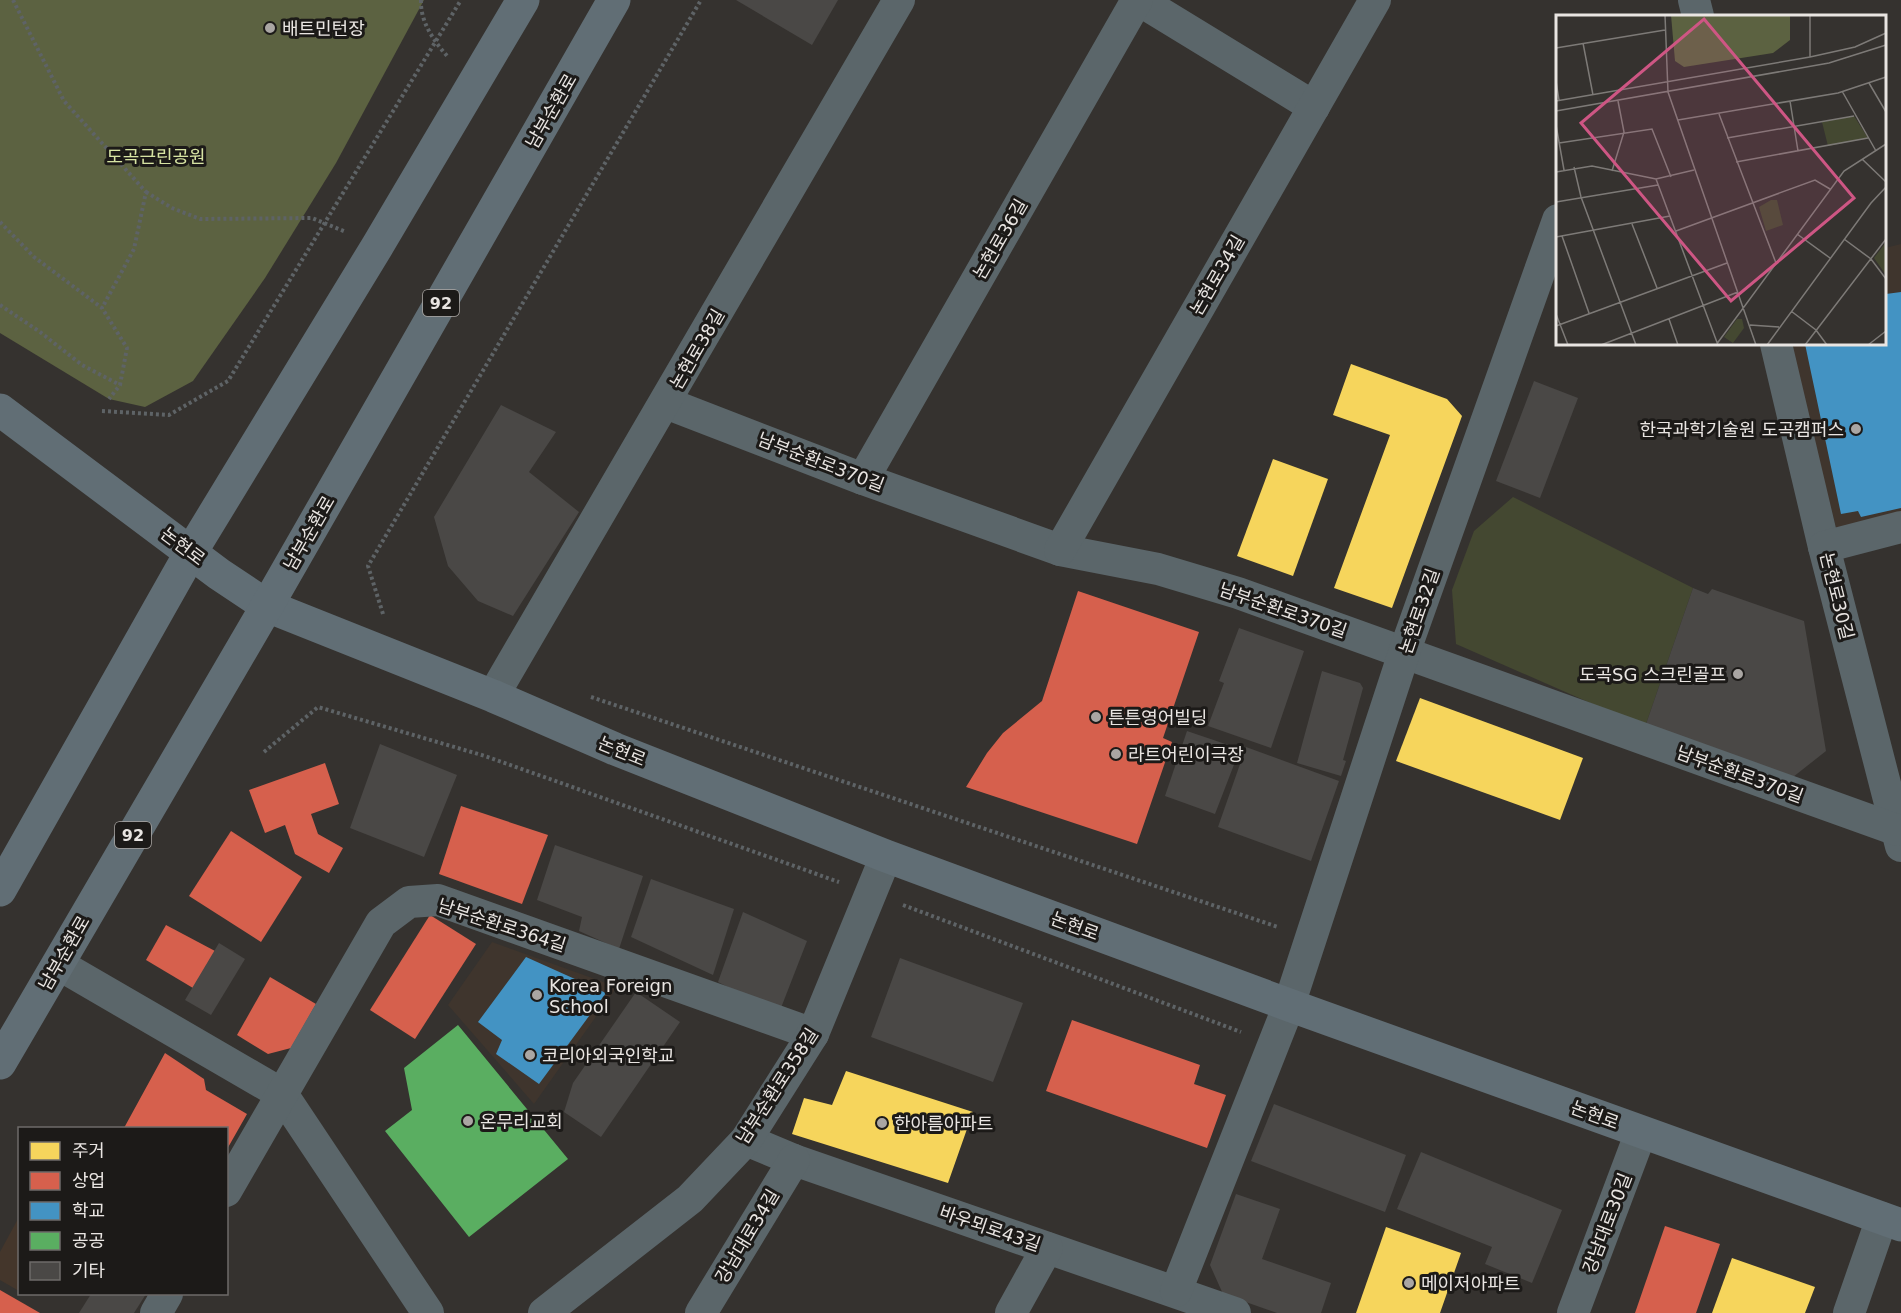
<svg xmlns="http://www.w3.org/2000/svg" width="1901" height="1313" font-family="'DejaVu Sans','Noto Sans KR',sans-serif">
<rect width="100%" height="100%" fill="#35322f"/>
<g fill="#3f352d">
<polygon points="1901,244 1901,514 1837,531 1789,344 1884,344 1885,248"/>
<polygon points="492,942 617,987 534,1104 448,1005"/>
</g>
<polygon fill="#44362b" points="19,1217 19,1291 0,1280 0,1252"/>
<polygon fill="#444831" points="1513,497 1693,588 1645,727 1456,644 1452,590 1474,531"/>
<polygon fill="#5c6241" points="0,0 424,0 336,163 265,278 193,381 145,407 109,399 0,333"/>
<g fill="#f6d55c">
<polygon points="1351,364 1447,399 1462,416 1392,608 1334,588 1390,435 1333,415"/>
<polygon points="1273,459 1328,479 1293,576 1237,556"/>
<polygon points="1420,698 1583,758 1560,820 1396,761"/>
<polygon points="846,1071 973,1112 948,1183 792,1134 804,1098 832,1105"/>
<polygon points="1386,1227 1461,1253 1440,1313 1356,1313"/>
<polygon points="1732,1258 1815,1287 1805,1313 1712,1313"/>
</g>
<g fill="#d6604d">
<polygon points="1078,591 1199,632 1163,738 1172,742 1137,844 966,787 987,753 1003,733 1042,701"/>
<polygon points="325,763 339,804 311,814 318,834 343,848 329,873 295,854 285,825 265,833 249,790"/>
<polygon points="461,806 548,835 522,904 439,874"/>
<polygon points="231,831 302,877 261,942 189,896"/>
<polygon points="430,915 476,944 415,1039 370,1010"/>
<polygon points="166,925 215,951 193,988 146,960"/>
<polygon points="270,977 316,1004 291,1048 268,1054 237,1035"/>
<polygon points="1072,1020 1200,1065 1194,1084 1226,1095 1207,1148 1046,1091"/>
<polygon points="165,1053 204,1079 206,1090 247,1114 226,1151 226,1128 124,1128"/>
<polygon points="1665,1226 1720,1244 1696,1313 1635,1313"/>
<polygon points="0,1290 40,1313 0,1313"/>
</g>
<g fill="#4393c3">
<polygon points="1884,290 1886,294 1901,292 1901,508 1861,517 1858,511 1841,514 1805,344 1884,344"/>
<polygon points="526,957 606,993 539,1084 496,1054 502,1040 478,1022"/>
</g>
<polygon fill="#5aae61" points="458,1025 568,1159 469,1237 385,1131 412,1110 404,1068"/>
<g fill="#4a4846">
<polygon points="736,0 838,0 812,45"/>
<polygon points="1534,381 1578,398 1540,498 1496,481"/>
<polygon points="501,405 556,432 529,472 579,512 513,616 478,601 448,566 434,517"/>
<polygon points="1693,588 1708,594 1712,589 1804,621 1826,751 1788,781 1645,727"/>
<polygon points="1239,628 1304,651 1271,748 1208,726 1224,683 1219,681"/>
<polygon points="1322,671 1360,683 1363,688 1343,760 1346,761 1341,776 1297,763"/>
<polygon points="1187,731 1240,749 1215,814 1165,796"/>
<polygon points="380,744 457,775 424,857 350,828"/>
<polygon points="1246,747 1339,781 1311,861 1218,827"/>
<polygon points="555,845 643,876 619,949 579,931 582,917 537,900"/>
<polygon points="651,879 734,909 713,975 631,937"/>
<polygon points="743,912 807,941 779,1013 718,982"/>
<polygon points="219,943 245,959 211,1015 185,1000"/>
<polygon points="900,958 1023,1003 993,1082 871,1037"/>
<polygon points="636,992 680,1022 601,1137 564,1112 573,1083"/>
<polygon points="1274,1104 1406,1155 1385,1212 1251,1161"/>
<polygon points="1421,1152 1562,1210 1532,1283 1485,1264 1492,1247 1397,1209"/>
<polygon points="1236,1194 1280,1209 1262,1259 1331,1283 1321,1313 1277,1313 1223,1294 1210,1265"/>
<polygon points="91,1294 146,1294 134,1313 79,1313"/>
</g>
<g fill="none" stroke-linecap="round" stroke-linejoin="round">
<g stroke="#5e6366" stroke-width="4" stroke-dasharray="3 3" stroke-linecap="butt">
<polyline points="13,0 64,101 146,192 134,249 102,308"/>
<path d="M421,0C420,22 434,41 448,57"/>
<polyline points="146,192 172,208 200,219 312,218 346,232"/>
<polyline points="0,222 34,257 102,308 127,348 120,385 109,399"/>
<polyline points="0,305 40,332 82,365 120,385"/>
<polyline points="102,411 169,415 228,381 461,0"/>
<polyline points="383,614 368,566 701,0"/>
<polyline points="591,697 1278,927"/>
<polyline points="264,752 318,707 485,756 839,882"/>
<polyline points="903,905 1241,1032"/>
</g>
<g stroke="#5b666a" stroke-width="32">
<polyline points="1139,0 1314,107"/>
<polyline points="1694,0 1698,16"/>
<polyline points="1776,344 1824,547 1901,846"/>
<polyline points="666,403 863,479 1060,550 1158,569 1238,593 1897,830"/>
<polyline points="863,479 1137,0"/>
<polyline points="1824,547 1901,527"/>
<polyline points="1060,550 1375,0"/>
<polyline points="493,696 899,0"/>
<polyline points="58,964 282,1094 428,1313"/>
<polyline points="746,1140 794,1160 1235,1313"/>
<polyline points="226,1191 381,923 409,902 438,900 813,1034"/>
<polyline points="1176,1291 1289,1005 1404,653 1558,220"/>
<polyline points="156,1313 167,1294"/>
<polyline points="544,1313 690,1199 746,1140 813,1034 886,856"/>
<polyline points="701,1313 794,1160"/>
<polyline points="1011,1313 1047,1248"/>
<polyline points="1573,1313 1641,1132"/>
<polyline points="1849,1313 1882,1218"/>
</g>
<g stroke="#616e75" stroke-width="33">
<polyline points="0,410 219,574 267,606 493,696 615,749 886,856 1289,1005 1901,1225"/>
<polyline points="0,890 191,552 378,245 523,0"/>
<polyline points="0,1063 267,606 614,0"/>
</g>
</g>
<g fill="#aaa6a3" stroke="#1c1a18" stroke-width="2">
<circle cx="270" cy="28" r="6"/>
<circle cx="1856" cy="429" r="6"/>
<circle cx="1738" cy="674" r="6"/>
<circle cx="1096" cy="717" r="6"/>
<circle cx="1116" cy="754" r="6"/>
<circle cx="537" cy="995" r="6"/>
<circle cx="530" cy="1055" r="6"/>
<circle cx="468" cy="1121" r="6"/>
<circle cx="882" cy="1123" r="6"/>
<circle cx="1409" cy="1283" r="6"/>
</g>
<g text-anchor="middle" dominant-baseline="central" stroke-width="6" stroke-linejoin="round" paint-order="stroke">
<g fill="#1c1a18" stroke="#aca8a5" stroke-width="1.5">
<rect x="423" y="290" width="36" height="26" rx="4.5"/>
<rect x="115" y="822" width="36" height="26" rx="4.5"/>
</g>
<g font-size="16" font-weight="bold" fill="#e9e5e2">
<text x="441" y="303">92</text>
<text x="133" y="835">92</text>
</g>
<g font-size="18" fill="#e9e5e2" stroke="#1c1a18" text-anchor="start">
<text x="282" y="28">배트민턴장</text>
<text x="1844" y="429" text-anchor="end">한국과학기술원 도곡캠퍼스</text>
<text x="1726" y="674" text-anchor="end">도곡SG 스크린골프</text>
<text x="1108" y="717">튼튼영어빌딩</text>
<text x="1128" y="754">라트어린이극장</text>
<text x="549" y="985">Korea Foreign<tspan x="549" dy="21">School</tspan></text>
<text x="542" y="1055">코리아외국인학교</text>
<text x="480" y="1121">온무리교회</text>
<text x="894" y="1123">한아름아파트</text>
<text x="1421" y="1283">메이저아파트</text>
</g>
<g font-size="18" fill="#e9e5e2" stroke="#1c1a18">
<text transform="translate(551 111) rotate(-60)">남부순환로</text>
<text transform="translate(1000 239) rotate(-60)">논현로36길</text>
<text transform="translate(1217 275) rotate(-60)">논현로34길</text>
<text transform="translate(697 349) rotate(-60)">논현로38길</text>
<text transform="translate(821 462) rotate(21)">남부순환로370길</text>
<text transform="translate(309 533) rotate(-60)">남부순환로</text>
<text transform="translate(183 546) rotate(37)">논현로</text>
<text transform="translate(1837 596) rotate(76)">논현로30길</text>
<text transform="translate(1283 610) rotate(19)">남부순환로370길</text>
<text transform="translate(1419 611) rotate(-71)">논현로32길</text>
<text transform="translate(622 751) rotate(22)">논현로</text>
<text transform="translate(1740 774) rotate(20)">남부순환로370길</text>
<text transform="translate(502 925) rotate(18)">남부순환로364길</text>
<text transform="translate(1075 926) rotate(20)">논현로</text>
<text transform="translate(64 953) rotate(-60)">남부순환로</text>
<text transform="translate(777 1086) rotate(-57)">남부순환로358길</text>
<text transform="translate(1595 1115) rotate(20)">논현로</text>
<text transform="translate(1607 1223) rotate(-69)">강남대로30길</text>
<text transform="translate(990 1228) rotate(19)">바우뫼로43길</text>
<text transform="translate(747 1236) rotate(-59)">강남대로34길</text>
</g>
<g font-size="18" fill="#d7e4a3" stroke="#1c1a18">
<text x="156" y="156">도곡근린공원</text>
</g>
</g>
<g transform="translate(1556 15)">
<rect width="330" height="330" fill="#35322f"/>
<path d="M298,101L312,123L272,131L266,107ZM215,185H221L227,210L210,216L203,192ZM330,227V260L318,243ZM181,304H186L188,313L177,328L168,322Z" fill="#444831"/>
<path d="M234,0V25L217,38L128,52L119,46L115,0Z" fill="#5c6241"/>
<path fill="none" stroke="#7d7a77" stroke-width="1.5" d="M109,0L112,77L200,330M27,28L37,80M0,33L109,15M254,42V0M0,66L3,85M313,68L330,97M286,76L320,136M0,86L254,42L299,32L330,18M234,86L242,136M0,96L273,48L330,30M163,99L220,248M122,105L282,78L330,62M0,110L8,155M171,123L298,101M3,128L96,114L115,162M306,144L330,167M180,147L312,123M18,152L25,182L80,330M56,156L68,117L62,86M0,157L36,151L100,164L138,155M100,164L162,330M0,187L102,170M76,209L101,273M120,216L259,165L274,174M241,219L274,243M6,221L33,298M0,222L114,201M288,224L315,244L330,264M235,296L260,315L271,330M0,299L12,330M113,304L122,330M194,310L223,312M0,311L171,248M45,330L182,277M160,330L288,156L330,129M211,330L315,188L330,172M249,330L330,224M312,330L330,316"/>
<path fill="#ce5684" fill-opacity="0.15" stroke="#ce5684" stroke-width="3" d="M148,4L298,183L175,286L25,108Z"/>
<rect width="330" height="330" fill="none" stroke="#e9e5e2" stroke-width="3"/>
</g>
<rect x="18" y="1127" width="210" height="168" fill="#1c1a18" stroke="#6e6b69" stroke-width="1.5"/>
<rect x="30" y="1142" width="30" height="18" fill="#f6d55c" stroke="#6e6b69" stroke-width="1.5"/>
<text x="72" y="1157" font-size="18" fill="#e9e5e2">주거</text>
<rect x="30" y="1172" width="30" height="18" fill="#d6604d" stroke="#6e6b69" stroke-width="1.5"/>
<text x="72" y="1187" font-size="18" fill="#e9e5e2">상업</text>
<rect x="30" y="1202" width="30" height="18" fill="#4393c3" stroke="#6e6b69" stroke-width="1.5"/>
<text x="72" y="1217" font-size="18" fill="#e9e5e2">학교</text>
<rect x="30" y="1232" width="30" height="18" fill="#5aae61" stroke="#6e6b69" stroke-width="1.5"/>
<text x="72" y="1247" font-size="18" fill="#e9e5e2">공공</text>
<rect x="30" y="1262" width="30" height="18" fill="#4a4846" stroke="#6e6b69" stroke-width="1.5"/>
<text x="72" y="1277" font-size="18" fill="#e9e5e2">기타</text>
</svg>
